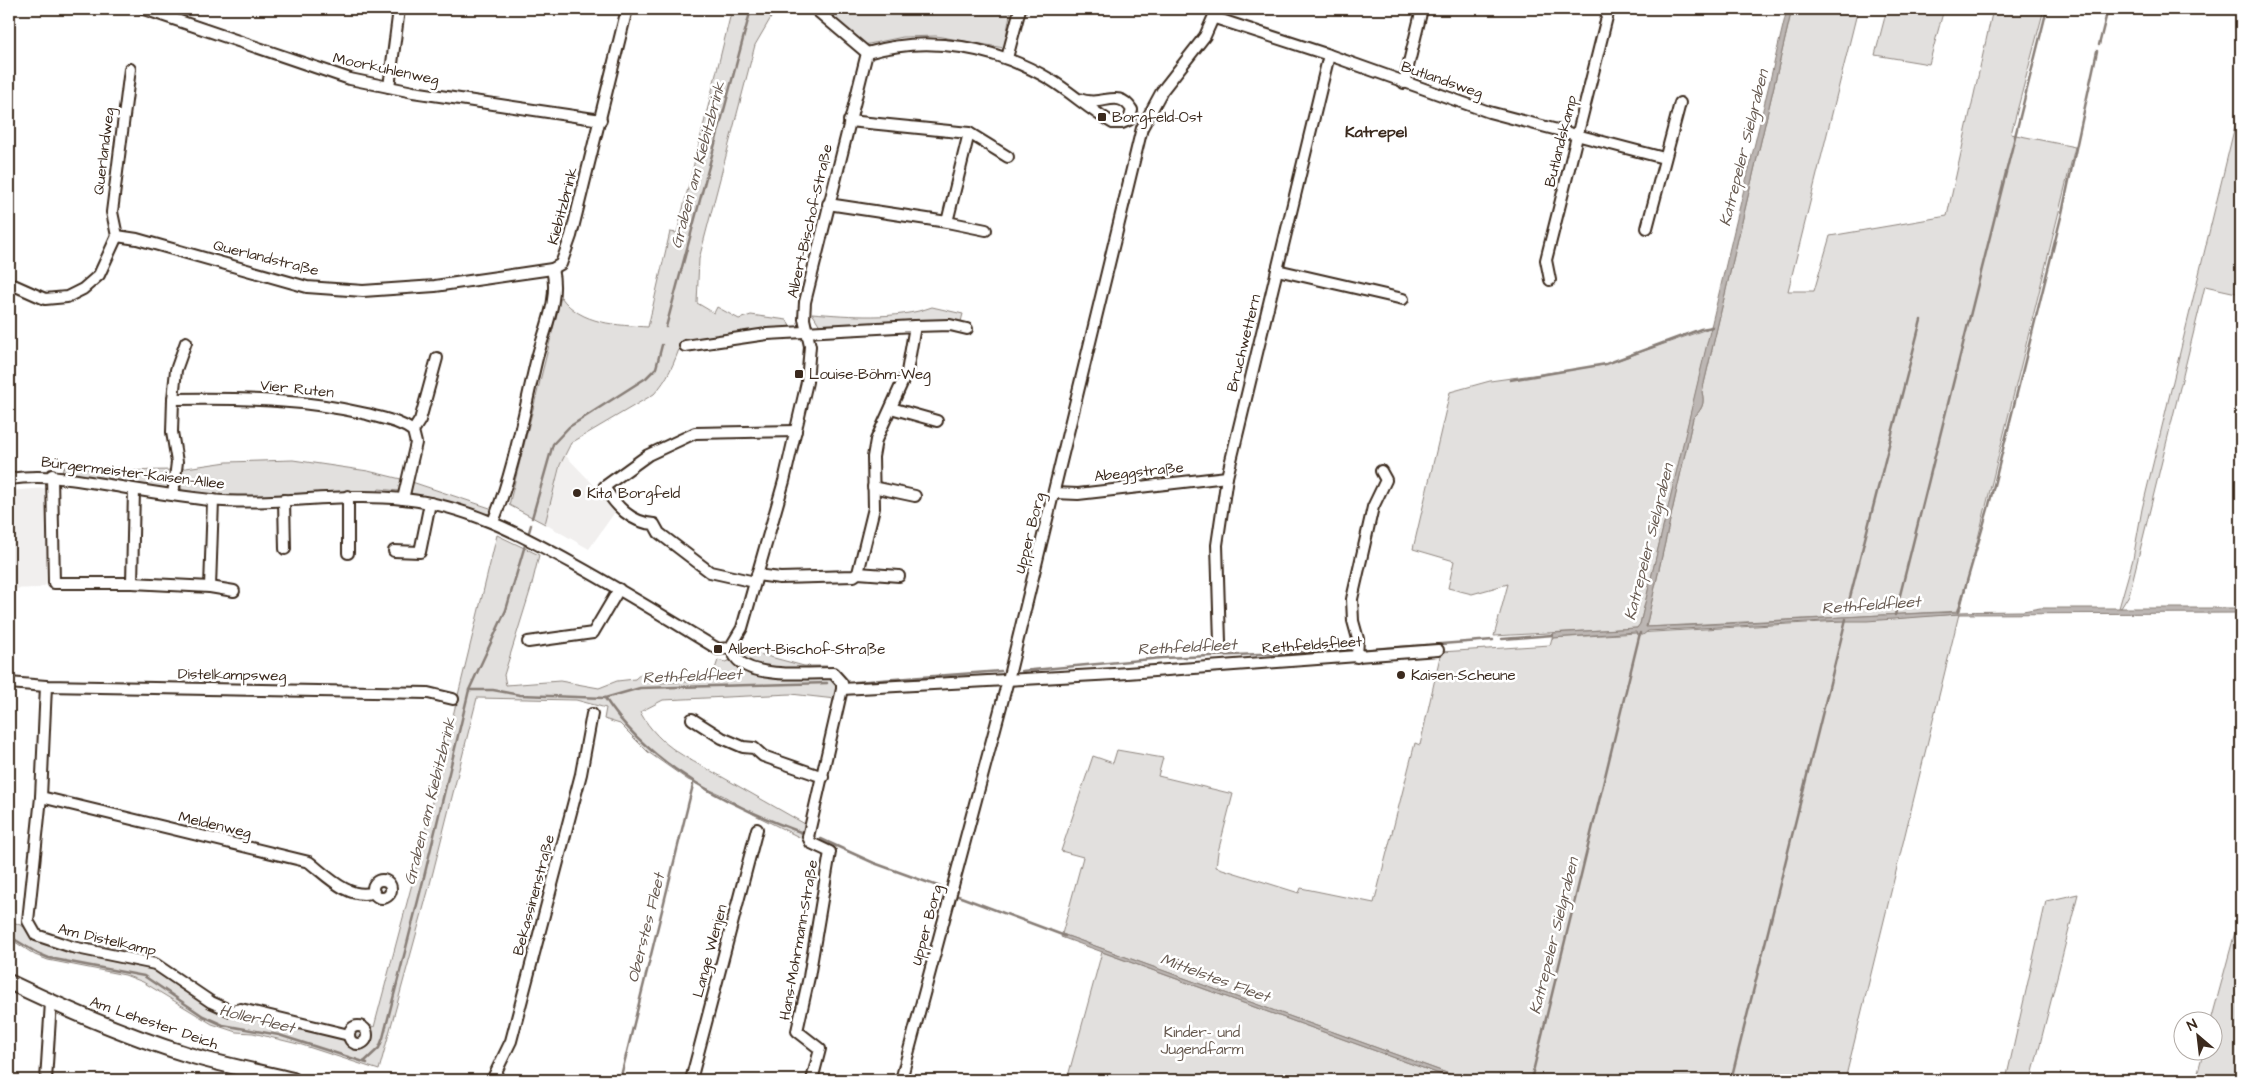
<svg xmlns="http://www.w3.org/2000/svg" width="2250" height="1089" font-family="'Architects Daughter',sans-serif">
<rect width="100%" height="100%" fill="#fff"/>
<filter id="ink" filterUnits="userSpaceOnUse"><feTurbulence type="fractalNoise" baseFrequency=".02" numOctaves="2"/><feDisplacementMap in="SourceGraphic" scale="10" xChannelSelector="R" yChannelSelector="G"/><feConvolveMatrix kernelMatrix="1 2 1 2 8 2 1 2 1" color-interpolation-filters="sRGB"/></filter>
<g filter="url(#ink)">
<g fill="#f1efee">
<polygon points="564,454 617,509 589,549 545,524"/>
<polygon points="46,488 46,585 39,588 9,589 9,491"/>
</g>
<g fill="#e2e0de" stroke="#8e857e">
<path d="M732,9H776L755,45L699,259L697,303L714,313L717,307L739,319L751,315L787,320L792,331L681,344C674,363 668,379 654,394L571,443L560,465L545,524L509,505L561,297C581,325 618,325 648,327L670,232L677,233Z"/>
<polygon points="824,9 1011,9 1004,48 936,36 903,37 864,45"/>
<path d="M1792,9H1858L1788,291H1814L1830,236L1947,216L1993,9H2044L2011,134L2075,147L1960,611L1646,627L1693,418C1702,409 1705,404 1702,392Z"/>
<polygon points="1887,9 1944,9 1929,64 1875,55"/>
<polygon points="2241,101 2241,294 2205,286 2129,595 2121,608 2119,608 2133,559 2142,509"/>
<path d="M932,307L963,314L960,325L822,329L812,313C850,316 896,320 932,307Z"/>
<polygon points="1712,325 1640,624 1637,628 1494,636 1508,584 1472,594 1448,588 1454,561 1413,549 1450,392 1490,381 1604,365 1707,329"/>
<path d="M293,460L368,471L405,480L399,491L379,489L378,492C313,492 248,501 182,492L179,469L227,462Z"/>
<polygon points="64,467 104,471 174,470 171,483 166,489 62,472"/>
<polygon points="409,481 493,509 491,513 485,514 412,495 409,489"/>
<path d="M497,535L539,555L531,588L504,675L506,685L560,681L599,688L617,681L635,679L644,671L658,683L711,681L718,660L725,662L731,660L745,671L762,675L830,677L839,686L835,699L791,694L663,700L640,712C661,749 690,759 724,778C751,793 778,809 805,824L801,838L753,814L724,796L688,780L648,752L620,724L604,719L606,708L576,700L477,698L430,884L379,1070L302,1045L253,1033L236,1032L212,1024L143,982L125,975L48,960L35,955L9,938V920L49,938L122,948L147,956L230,1006L240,1005L277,1014L282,1013C294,1016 331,1028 340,1028C356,1028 354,1017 374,1027L413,880Z"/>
<polygon points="1959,614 1845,1080 1466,1080 1062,934 1083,857 1061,851 1093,756 1113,763 1117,750 1163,758 1158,776 1233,794 1218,852 1216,867 1299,893 1301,888 1374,903 1415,743 1420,745 1441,652 1550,645 1552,638"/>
<path d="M744,650L804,666H827L825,668C797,669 761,673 739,656Z"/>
<polygon points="2078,894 2031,1080 2006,1080 2046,901"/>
<polygon points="2241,910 2241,1080 2196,1080 2203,1052 2212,1052 2211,1021"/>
<polygon points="1102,952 1456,1080 1067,1080"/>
</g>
<g fill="#bcb6b3" stroke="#887e77">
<path d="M1787,9H1792L1702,392C1705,404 1702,409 1693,418L1646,627C1772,623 1897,611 2023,611L2040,608H2241V613L1959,614L1867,621H1825L1648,631L1643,635H1637L1636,632L1552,638L1553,633L1637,628L1640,624Z"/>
<polygon points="1062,934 1466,1080 1456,1080 1061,937"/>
</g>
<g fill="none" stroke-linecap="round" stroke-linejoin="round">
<g stroke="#887e77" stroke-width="2.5">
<polyline points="2099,45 2108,9"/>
<polyline points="666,327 751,9"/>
<polyline points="1510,380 1606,364 1701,329 1713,327"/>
<polyline points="532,518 553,444 569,427 646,378 656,368 662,345"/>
<polyline points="529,532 531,525"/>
<polyline points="1847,609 1921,320"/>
<polyline points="1958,612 1988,509 2062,213 2097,51"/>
<polyline points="1895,615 2047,9"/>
<polyline points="1502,639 1553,635"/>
<polyline points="1363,650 1493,640"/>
<polyline points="1022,671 1162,658 1353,650"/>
<polyline points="855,682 1001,671"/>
<polyline points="469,690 493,690 520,695 605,698 640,688 827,683"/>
<path d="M605,698C649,766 729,806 803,833"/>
<polyline points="821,839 874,863 943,888"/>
<polyline points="958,896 1065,936"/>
<polyline points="9,936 37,953 49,958 144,976 203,1016 223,1025 279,1035 367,1063"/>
<polyline points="364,1062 379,1048 383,1038 423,881 469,690 506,610 525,545"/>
<polyline points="620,1080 694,781"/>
<polyline points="1531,1080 1640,633"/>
<polyline points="1731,1080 1846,619"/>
</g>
<defs>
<g id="street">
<polyline points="144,9 350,79 413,92 601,120"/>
<polyline points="815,9 867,53"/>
<polyline points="1215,18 1329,55 1489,112 1664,158"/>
<polyline points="1007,58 1020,9"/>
<polyline points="1404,83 1422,9"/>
<polyline points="389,87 399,9"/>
<polyline points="969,133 1008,157"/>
<polyline points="828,204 947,222 969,133 849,121"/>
<polyline points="947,222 986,230"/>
<polyline points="1647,228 1680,103"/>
<polyline points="117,236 137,239 307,287 363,291 435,286 552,269 561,264 571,236 627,9"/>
<polyline points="117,236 112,212 130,69"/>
<polyline points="1277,270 1403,299"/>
<polyline points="1550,280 1546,260 1609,9"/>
<polyline points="9,283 45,299 67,297 83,289 99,275 117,236"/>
<polyline points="915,326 950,325 967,329"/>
<polyline points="685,346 767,334 915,326 907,372 876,440 873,457 874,508 858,573 854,576 780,578 757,575"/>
<path d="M173,399C238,398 303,399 367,414C384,419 399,421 413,431"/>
<polyline points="891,408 937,421"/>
<polyline points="52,475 54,583 132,583 134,490"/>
<path d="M9,479C47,473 83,481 121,487C151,492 181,497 211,500C275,506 339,492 403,499C466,505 520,534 574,564C623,591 670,620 718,649L730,648L742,628L784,481L807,382L810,346L804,319L805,302L867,53C929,34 996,47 1051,80C1072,93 1091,111 1113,123H1122L1129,120L1132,110C1118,87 1103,108 1079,99"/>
<polyline points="873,487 915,496"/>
<polyline points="1055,493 1078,494 1227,477"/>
<polyline points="173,495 177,462 172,432 173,399 176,370 186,342"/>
<polyline points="403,499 416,443 413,431 420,420 437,358"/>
<polyline points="284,500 285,549"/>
<path d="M493,522C514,470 523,416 536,362C543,332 560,301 552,269"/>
<polyline points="394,551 420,552 430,503"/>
<polyline points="348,553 348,496"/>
<polyline points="858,573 899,576"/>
<path d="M755,582L710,572L659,533L654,524C631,523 616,506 604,487L648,455L695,433L796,431"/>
<polyline points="132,583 210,587 213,500"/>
<polyline points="210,587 234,591"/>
<polyline points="528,642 593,633 619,589"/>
<polyline points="1220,642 1217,545 1227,477 1329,55"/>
<path d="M730,648C733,652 735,658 739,661C757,678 809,673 833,673L842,683V689L1114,674L1438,650"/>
<polyline points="1357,657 1358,639 1353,621 1352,599 1373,507 1386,480 1381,471"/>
<polyline points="9,683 46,686 428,693 453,699"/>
<polyline points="46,686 41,797 28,921 36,935 72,947 155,964 211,1002 231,1011 241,1009 349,1035"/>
<polyline points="692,719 722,738 743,747 754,748 763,756 823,777"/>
<path d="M41,797L309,862C327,876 350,901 374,892"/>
<circle cx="382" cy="889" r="9"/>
<circle cx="358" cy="1035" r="9"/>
<polyline points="46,1080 51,1002"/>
<polyline points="492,1080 511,1041 581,774 592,714"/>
<polyline points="691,1080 757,829"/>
<polyline points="812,1080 820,1049 797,1031 809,977 830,852 811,843 808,837 842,689"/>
<polyline points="901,1080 1008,680 1142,128 1162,91 1205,36 1217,9"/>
</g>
<path id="secondary" d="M9,982C67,1010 127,1036 189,1055C223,1065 259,1072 293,1080"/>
</defs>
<use href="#street" stroke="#3b2a1e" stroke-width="14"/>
<use href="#secondary" stroke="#3b2a1e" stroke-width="18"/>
<use href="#street" stroke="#fff" stroke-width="10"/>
<use href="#secondary" stroke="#fff" stroke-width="14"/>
</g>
</g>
<g fill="#3b2a1e" stroke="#fff" stroke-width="2">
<rect x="1097" y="112" width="10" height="10" rx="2.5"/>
<rect x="794" y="369" width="10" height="10" rx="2.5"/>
<circle cx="577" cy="493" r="5"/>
<rect x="713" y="644" width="10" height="10" rx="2.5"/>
<circle cx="1401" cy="675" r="5"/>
</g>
<g text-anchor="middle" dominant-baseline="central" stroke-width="5" stroke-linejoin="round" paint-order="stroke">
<g font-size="15" fill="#3b2a1e" stroke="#fff">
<text transform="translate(386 69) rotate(12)">Moorkuhlenweg</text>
<text transform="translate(1442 80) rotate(19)">Butlandsweg</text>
<text transform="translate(1561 141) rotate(-76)">Butlandskamp</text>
<text transform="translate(104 151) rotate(-83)">Querlandweg</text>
<text transform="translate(563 206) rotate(-75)">Kiebitzbrink</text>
<text transform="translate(810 221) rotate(-77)">Albert-Bischof-Straße</text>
<text transform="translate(266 258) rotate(14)">Querlandstraße</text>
<text transform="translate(1244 343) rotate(-76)">Bruchwettern</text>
<text transform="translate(297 389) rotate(6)">Vier Ruten</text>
<text transform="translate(1139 472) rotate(-6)">Abeggstraße</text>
<text transform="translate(133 473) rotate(7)">Bürgermeister-Kaisen-Allee</text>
<text transform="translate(1030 533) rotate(-76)">Upper Borg</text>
<text transform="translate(1312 645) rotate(-4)">Rethfeldsfleet</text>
<text transform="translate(232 675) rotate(1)">Distelkampsweg</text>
<text transform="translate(215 825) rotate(13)">Meldenweg</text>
<text transform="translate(534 895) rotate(-75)">Bekassinenstraße</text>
<text transform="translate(927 925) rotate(-75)">Upper Borg</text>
<text transform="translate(107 940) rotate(13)">Am Distelkamp</text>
<text transform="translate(799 940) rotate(-80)">Hans-Mohrmann-Straße</text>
<text transform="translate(710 951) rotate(-75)">Lange Wenjen</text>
<text transform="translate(154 1023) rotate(19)">Am Lehester Deich</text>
</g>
<g font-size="15" fill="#3b2a1e" stroke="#fff" text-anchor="start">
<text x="1112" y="117">Borgfeld-Ost</text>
<text x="809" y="374">Louise-Böhm-Weg</text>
<text x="587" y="493">Kita Borgfeld</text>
<text x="728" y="649">Albert-Bischof-Straße</text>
<text x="1411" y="675">Kaisen-Scheune</text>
</g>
<g font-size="15" fill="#65584e" stroke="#fff">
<text x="1202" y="1032">Kinder- und<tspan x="1202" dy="17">Jugendfarm</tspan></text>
</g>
<g font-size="16" font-weight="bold" fill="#3b2a1e" stroke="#fff">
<text x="1376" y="132">Katrepel</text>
</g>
<g font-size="16" font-style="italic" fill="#685b52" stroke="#fff">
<text transform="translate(1744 148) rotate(-76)">Katrepeler Sielgraben</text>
<text transform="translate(698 165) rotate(-75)">Graben am Kiebitzbrink</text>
<text transform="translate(1649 542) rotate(-76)">Katrepeler Sielgraben</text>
<text transform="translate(1871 605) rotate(-4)">Rethfeldfleet</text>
<text transform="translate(1187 647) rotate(-3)">Rethfeldfleet</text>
<text transform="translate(692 676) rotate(-2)">Rethfeldfleet</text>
<text transform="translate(430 801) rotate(-76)">Graben am Kiebitzbrink</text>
<text transform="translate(646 928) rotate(-76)">Oberstes Fleet</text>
<text transform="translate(1554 936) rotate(-76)">Katrepeler Sielgraben</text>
<text transform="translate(1215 978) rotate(20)">Mittelstes Fleet</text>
<text transform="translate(257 1019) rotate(14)">Hollerfleet</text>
</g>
</g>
<rect width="2250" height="1089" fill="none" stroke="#fff" stroke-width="30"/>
<rect x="15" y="15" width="2220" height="1059" fill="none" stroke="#3b2a1e" stroke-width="2" filter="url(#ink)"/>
<g transform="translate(2198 1036) rotate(332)"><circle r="24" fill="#ffffff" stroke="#b1aaa5"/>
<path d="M0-4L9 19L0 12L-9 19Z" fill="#3b2a1e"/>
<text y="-8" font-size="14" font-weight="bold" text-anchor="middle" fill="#3b2a1e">N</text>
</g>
</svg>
